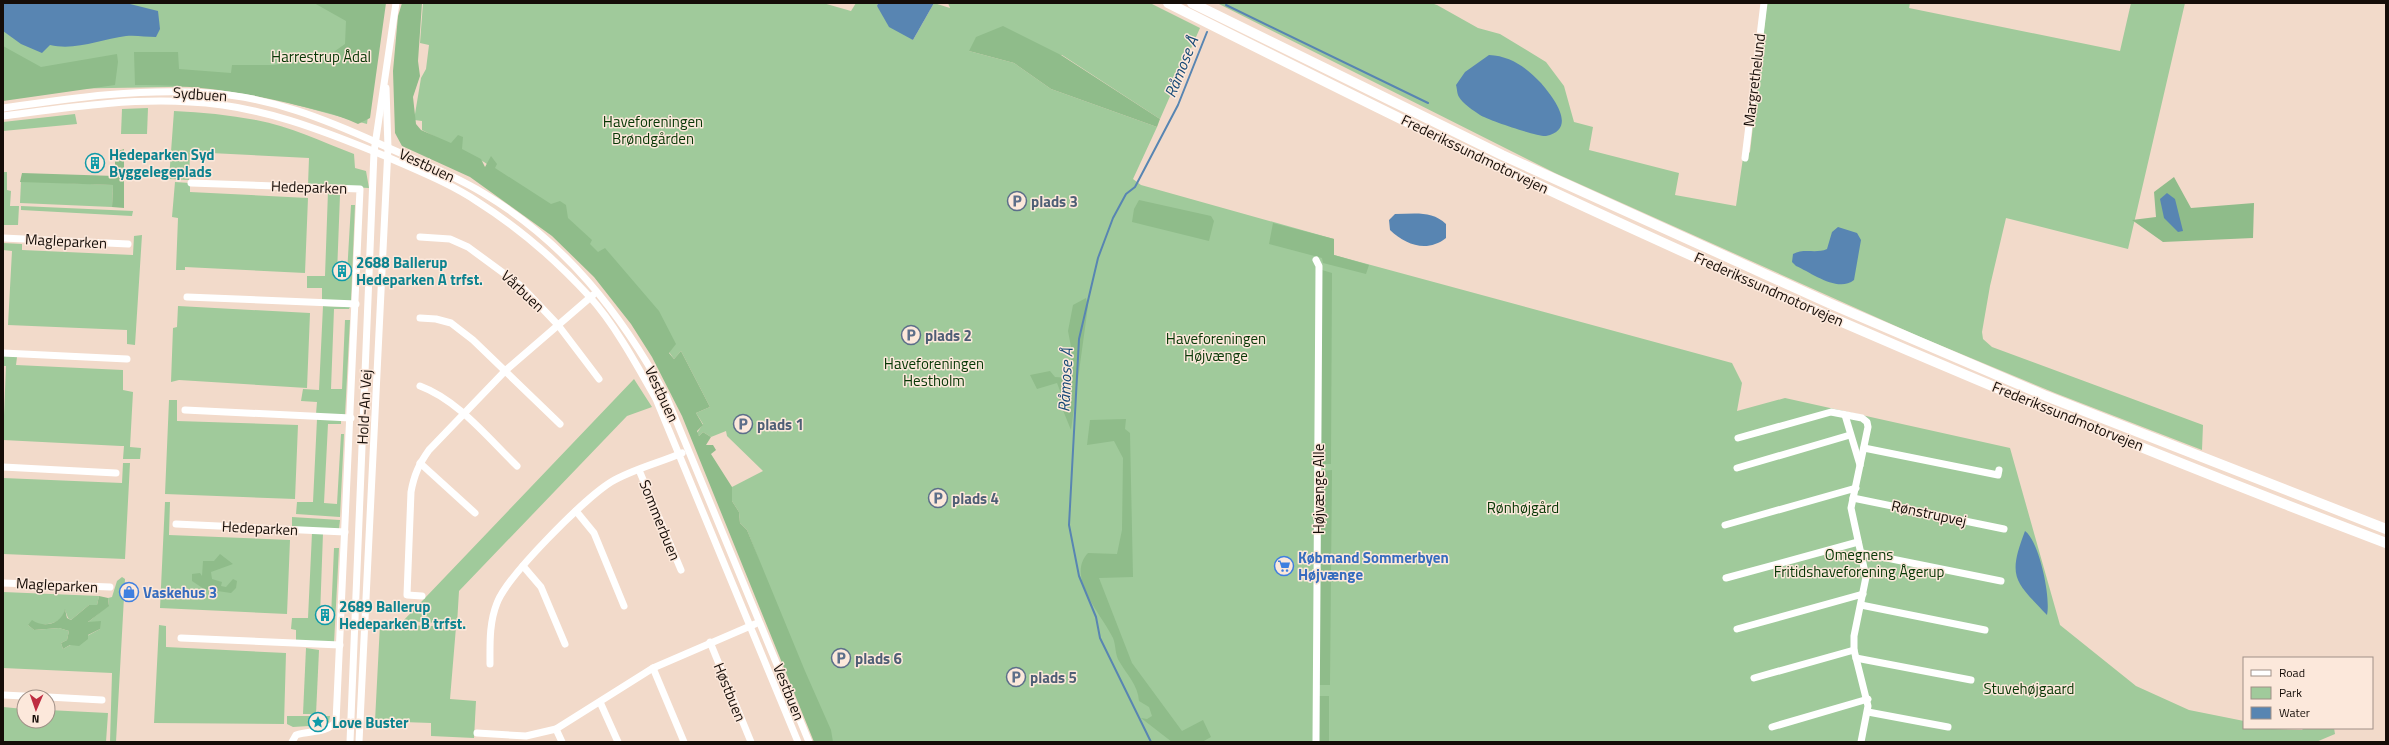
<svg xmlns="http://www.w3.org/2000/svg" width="2389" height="745" font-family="'Titillium Web',sans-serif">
<rect width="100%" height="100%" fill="#f2daca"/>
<g fill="#a0ca9b">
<polygon points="3,3 382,3 367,124 226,86 54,89 3,94"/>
<polygon points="423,3 823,3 851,11 856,3 878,3 877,6 913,40 934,3 950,8 948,3 1150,3 1200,28 1160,119 1062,55 969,51 1014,63 1051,89 1157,127 1133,179 1141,185 1334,239 1334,255 1732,363 1742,383 1737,411 1785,398 2010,448 2060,625 2136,686 2189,710 2244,721 2244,728 2302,730 2304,728 2334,728 2335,734 2316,742 830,742 747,530 740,523 739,512 732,501 732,487 763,471 727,436 726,431 711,437 703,432 699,436 697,433 703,424 696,413 710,407 681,351 674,359 669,352 649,303 557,213 484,162 422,130 422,121 414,120 421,78 426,69 429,45 420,43"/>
<polygon points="1217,3 1431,3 1437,5 1478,28 1500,34 1546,62 1564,86 1574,122 1593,127 1589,150 1679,173 1675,195 1736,206 1743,158 1750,152 1767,3 1910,3 1909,8 2120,51 2131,3 2185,3 2128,249 2006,218 1990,286 1982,332 1983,339 1992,347 2203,425 2202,450 2055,393 1918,336 1555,173"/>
<polygon points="148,108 147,134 121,134 122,109"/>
<path d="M174,111C202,112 229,115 256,120C290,126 322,142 354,154L355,168L366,171L369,188L308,185L309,158L190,152L189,180L169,179Z"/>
<polygon points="75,114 77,124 3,131 3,122"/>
<polygon points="3,172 7,172 7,190 11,191 10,206 19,206 18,225 3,225"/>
<polygon points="21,181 113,185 112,207 20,203"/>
<polygon points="175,182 190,183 190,192 308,198 305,273 185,267 185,270 176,270 178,218 172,217"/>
<polygon points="328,191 339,192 340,195 337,274 347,274 351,205 355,205 351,302 322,300 322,288 307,288 307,276 325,276"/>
<polygon points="21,206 133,211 132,216 21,210"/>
<polygon points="142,235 135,345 127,344 127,330 8,325 12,251 3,250 3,243 22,244 22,250 133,255 134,236"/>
<polygon points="178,306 310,313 307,388 179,380 171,382 173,328 177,327"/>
<polygon points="323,306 350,307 349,309 334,309 331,389 342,389 345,320 350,320 345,415 316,414 317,402 301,401 303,389 319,390"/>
<polygon points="3,356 17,357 16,365 123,370 123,390 133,392 130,447 141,448 140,459 123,459 124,446 121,446 3,440 6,366 3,366"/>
<polygon points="634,379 652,407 627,416 459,591 457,624 403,621"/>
<polygon points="169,400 177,400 177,421 298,425 295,499 165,494"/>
<polygon points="317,419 341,420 341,424 328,424 324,503 337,504 341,434 344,434 340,517 296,514 297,502 313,502"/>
<polygon points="123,463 130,463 125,559 3,554 3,478 122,483"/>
<polygon points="165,502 170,502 169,535 290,540 287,614 160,608"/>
<polygon points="292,517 340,520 339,529 292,527"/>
<polygon points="312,533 323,533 320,616 331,617 334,548 339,548 334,643 296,641 296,630 291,629 292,618 308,618"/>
<path d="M122,577L125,579L116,742H110L112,673L3,668V592L99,596L97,605H89L71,620L68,618L65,610C61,627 43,624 28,625L34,630L59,628L69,631L67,640L61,643L63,649L100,629L87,623L109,605L108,598L112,597L117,581Z"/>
<polygon points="380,624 456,627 450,699 476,701 474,738 431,736 431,723 375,721"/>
<polygon points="159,625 166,626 166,647 286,653 284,724 154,723"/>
<polygon points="306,648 319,650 316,714 303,714"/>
<polygon points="3,707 24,709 24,721 48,721 48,710 108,713 106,742 3,742"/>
<polygon points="287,716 330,716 329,722 325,725 293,727 287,724"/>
</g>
<g fill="#8fbc8a">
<path d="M314,3H386L370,118L358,124C335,113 312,109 288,103C237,91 188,84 135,85L134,52H178L179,69L231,73L232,65H273L325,58L345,44L346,21Z"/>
<polygon points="402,3 422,3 418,61 420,76 413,97 416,124 421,130 451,143 458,135 463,137 462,149 481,159 485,167 491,156 497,164 495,168 551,204 560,201 566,205 568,218 592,240 590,244 598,252 605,248 659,311 676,344 669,353 674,359 681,351 710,407 696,413 703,425 697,431 699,436 703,432 711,437 706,445 713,445 716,450 711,454 732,487 732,501 739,512 740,523 747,530 805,671 831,730 833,742 814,742 682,416 652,357 631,324 594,277 552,236 470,177 402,146 395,133 393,71 398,16"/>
<polygon points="1003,26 1061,55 1160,119 1157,127 1051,89 1014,63 969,51 976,37"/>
<polygon points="3,46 41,67 117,54 118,62 115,85 3,101"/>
<polygon points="124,149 124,208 112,207 113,185 20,182 22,173 115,176 115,152"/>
<polygon points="2174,177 2191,208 2254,203 2253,238 2163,242 2132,220 2156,217 2154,192"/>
<polygon points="1139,200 1211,216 1214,221 1209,241 1132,222 1134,209"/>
<polygon points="1273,223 1334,239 1334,255 1369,265 1366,274 1323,263 1322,258 1269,244"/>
<polygon points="1322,270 1332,273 1331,464 1320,464"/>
<polygon points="1086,298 1088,306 1071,430 1058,398 1062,396 1057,383 1037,389 1030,375 1050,371 1055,377 1070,378 1072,352 1068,331 1073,305"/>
<path d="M1126,419L1125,429L1130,433L1133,577L1099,578L1132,663L1182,731L1203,720L1211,737L1202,742H1172L1141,718L1147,719L1152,716L1149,707L1139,701C1138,685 1127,675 1119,661C1115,655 1116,645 1113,638C1103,616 1065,577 1088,553L1117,554L1122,530L1123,458L1114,441L1087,445L1090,420Z"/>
<polygon points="1332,470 1330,685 1319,685 1321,471"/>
<polygon points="220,554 233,564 211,572 212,579 222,582 221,586 226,587 233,579 237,581 236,588 231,593 204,589 192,581 192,574 200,573 202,576 203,561 214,561"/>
<path d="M99,596L108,598L109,606L88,622L101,621L100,629L88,635V639L79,646L70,645L63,649L61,643L67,640L69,631L59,628L34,630L28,625L32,620C45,629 62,623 65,609L67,618L71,620L89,605H97Z"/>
<rect x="1319" y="696" width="10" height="46"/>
</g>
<g fill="#5885b2">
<path d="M3,3H126L158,11L160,29L156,37C146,37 136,35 126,36C101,39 76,51 50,45L42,53L21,44L3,31Z"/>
<polygon points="878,3 934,3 913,40 889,27 877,6"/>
<path d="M1489,55C1511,56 1527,68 1541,83C1552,96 1579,129 1546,136C1538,137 1488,120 1480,115C1474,111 1462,103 1459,97C1457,94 1457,88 1456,85L1465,72Z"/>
<polygon points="2167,193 2175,199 2183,231 2178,232 2164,218 2160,199"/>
<path d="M1395,214C1413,214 1432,210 1446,224V238C1427,253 1406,245 1390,230L1389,220Z"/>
<path d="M1838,227L1857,233L1861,240L1854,280C1838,293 1812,273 1796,266L1792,262L1793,254C1804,248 1816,254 1827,249L1832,232Z"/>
<path d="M2025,531C2039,541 2051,597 2047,615C2015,581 2007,578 2025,531Z"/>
</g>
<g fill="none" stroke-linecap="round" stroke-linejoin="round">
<g stroke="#5885b2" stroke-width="2">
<polyline points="1226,5 1428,103"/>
<polyline points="1151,742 1100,638 1096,617 1079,576 1069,525 1079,339 1098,258 1113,218 1126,194 1135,187 1178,105 1207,32"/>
</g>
<g stroke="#fff" stroke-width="7">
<path d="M3,108C72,98 140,88 209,93C270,97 325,119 380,144C415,160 450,173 483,193C565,242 621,313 666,396L809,742"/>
<path d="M3,116C65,108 127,98 190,102C259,105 322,130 385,156C416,170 450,183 478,202C519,228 556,260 589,296C614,323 638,367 656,399L798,742"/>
<polyline points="1745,158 1764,3"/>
<path d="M191,183L360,189L336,722C325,734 311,730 296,735L292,742"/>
<polyline points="420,237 450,239 468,247 521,286 558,325 599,379"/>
<polyline points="3,238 128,244"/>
<polyline points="187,297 356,304"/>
<polyline points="420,318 436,319 451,323 473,340 560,424"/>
<polyline points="3,353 127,359"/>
<path d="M420,386C458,400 488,438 517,466"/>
<polyline points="185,410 351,418"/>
<polyline points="1845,415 1860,465"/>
<polyline points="1738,438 1831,412 1862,418 1867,422 1868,427 1851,508 1866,577 1854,636 1854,650 1868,706 1861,742"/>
<polyline points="1864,448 1998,475 1999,470"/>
<polyline points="420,463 475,513"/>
<polyline points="3,467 116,473"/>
<polyline points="1737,468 1850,435"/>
<polyline points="639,470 681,570"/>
<polyline points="1853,498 2004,529"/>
<polyline points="576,511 594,533 624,606"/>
<polyline points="176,524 345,532"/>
<polyline points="1725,525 1856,488"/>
<polyline points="1862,553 2001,581"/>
<polyline points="523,566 541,587 565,644"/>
<polyline points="1726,578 1858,542"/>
<polyline points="3,583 110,587"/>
<path d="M422,596L407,595L411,492C414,475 419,464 429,450L505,371L593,295"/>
<polyline points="1861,605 1985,630"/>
<polyline points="1737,629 1863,594"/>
<polyline points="181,638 340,645"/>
<polyline points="710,642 751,742"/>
<polyline points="1856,658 1971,680"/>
<path d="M490,664C490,644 489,623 497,603C507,576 585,498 611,482C633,469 659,463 682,453"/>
<polyline points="653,668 684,742"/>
<polyline points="1754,678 1854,650"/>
<polyline points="3,695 44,697"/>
<polyline points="48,697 102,700"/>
<polyline points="600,702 618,742"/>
<polyline points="1868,712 1948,727"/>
<polyline points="1772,727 1868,699"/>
<polyline points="556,729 562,742"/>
<polyline points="477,733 526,736 556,729 653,668 755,624"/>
<polyline points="350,742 374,152 396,3"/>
<polyline points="359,742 388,148 386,88"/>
<polyline points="1316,742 1319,266 1316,260"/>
</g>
<g stroke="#fff" stroke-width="10">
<path d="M1168,3C1325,82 1483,161 1644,234C1887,345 2136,448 2386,543"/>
<polyline points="1192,3 1502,155 1831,304 2046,396 2386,529"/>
</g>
</g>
<defs>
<symbol id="building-ring" viewBox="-11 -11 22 22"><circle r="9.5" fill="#fce8db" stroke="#0f9aa8" stroke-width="1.5"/><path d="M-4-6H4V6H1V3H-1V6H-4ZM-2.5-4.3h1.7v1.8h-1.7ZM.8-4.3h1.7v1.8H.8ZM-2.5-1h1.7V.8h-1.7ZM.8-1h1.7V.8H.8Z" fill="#0f9aa8"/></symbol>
<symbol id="parking-ring" viewBox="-11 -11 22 22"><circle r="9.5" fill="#fce8db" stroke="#5c6f8a" stroke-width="1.5"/><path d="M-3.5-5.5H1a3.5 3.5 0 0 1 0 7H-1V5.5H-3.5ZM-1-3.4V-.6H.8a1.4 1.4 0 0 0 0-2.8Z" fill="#5c6f8a"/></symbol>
<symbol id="supermarket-ring" viewBox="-11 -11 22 22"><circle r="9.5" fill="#fce8db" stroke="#3f7fe0" stroke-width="1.5"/><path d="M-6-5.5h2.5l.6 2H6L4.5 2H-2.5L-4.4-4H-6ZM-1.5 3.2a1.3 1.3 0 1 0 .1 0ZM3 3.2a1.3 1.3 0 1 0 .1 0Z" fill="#3f7fe0"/></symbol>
<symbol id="shop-ring" viewBox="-11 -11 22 22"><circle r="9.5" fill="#fce8db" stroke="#3f7fe0" stroke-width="1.5"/><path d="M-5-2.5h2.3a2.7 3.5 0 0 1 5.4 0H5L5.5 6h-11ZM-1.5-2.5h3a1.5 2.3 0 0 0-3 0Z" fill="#3f7fe0"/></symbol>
<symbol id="sight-ring" viewBox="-11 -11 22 22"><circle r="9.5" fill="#fce8db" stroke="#0f9aa8" stroke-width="1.5"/><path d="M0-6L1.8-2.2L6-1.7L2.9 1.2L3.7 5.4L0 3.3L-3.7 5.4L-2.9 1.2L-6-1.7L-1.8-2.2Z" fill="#0f9aa8"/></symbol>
</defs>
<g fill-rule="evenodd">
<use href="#building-ring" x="84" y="152" width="22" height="22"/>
<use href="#parking-ring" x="1006" y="190" width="22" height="22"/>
<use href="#building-ring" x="331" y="260" width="22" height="22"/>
<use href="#parking-ring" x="900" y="324" width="22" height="22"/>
<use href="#parking-ring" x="732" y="413" width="22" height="22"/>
<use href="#parking-ring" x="927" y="487" width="22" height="22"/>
<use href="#supermarket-ring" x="1273" y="555" width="22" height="22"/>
<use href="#shop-ring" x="118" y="581" width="22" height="22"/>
<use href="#building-ring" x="314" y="604" width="22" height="22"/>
<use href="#parking-ring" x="830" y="647" width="22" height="22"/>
<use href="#parking-ring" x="1005" y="666" width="22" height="22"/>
<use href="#sight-ring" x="307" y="711" width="22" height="22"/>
</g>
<g text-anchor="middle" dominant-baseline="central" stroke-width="3" stroke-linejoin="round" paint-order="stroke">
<g font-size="15" fill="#073705" stroke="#fce8db">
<text x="321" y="56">Harrestrup Ådal</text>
<text x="653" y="121">Haveforeningen<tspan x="653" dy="17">Brøndgården</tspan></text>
<text x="1216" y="338">Haveforeningen<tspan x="1216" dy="17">Højvænge</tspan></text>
<text x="934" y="363">Haveforeningen<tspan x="934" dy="17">Hestholm</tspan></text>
<text x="1523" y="507">Rønhøjgård</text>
<text x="1859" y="554">Omegnens<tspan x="1859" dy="17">Fritidshaveforening Ågerup</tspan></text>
<text x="2029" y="688">Stuvehøjgaard</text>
</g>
<g font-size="15" fill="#150d08" stroke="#fce8db">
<text transform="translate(1754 80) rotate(-83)">Margrethelund</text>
<text transform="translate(200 94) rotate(4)">Sydbuen</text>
<text transform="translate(1475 154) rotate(26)">Frederikssundmotorvejen</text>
<text transform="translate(427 165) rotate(25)">Vestbuen</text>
<text transform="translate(309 187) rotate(2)">Hedeparken</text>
<text transform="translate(66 241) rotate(3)">Magleparken</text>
<text transform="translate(1769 289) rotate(24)">Frederikssundmotorvejen</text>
<text transform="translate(523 291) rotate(43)">Vårbuen</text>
<text transform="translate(662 394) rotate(65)">Vestbuen</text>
<text transform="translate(364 407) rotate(-87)">Hold-An Vej</text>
<text transform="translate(2068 416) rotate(22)">Frederikssundmotorvejen</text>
<text transform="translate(1318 489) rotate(-90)">Højvænge Alle</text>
<text transform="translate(1929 513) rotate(12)">Rønstrupvej</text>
<text transform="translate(660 520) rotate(68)">Sommerbuen</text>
<text transform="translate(260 528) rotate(3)">Hedeparken</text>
<text transform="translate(57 585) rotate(3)">Magleparken</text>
<text transform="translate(730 692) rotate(68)">Høstbuen</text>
<text transform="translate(789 692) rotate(68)">Vestbuen</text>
</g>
<g font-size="15" font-weight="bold" fill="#0d838f" stroke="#fce8db" text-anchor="start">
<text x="109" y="154">Hedeparken Syd<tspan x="109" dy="17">Byggelegeplads</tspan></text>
<text x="356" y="262">2688 Ballerup<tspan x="356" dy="17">Hedeparken A trfst.</tspan></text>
<text x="339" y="606">2689 Ballerup<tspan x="339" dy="17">Hedeparken B trfst.</tspan></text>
<text x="332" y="722">Love Buster</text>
</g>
<g font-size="15" font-weight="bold" fill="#4e5e75" stroke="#fce8db" text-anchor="start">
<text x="1031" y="201">plads 3</text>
<text x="925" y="335">plads 2</text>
<text x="757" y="424">plads 1</text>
<text x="952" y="498">plads 4</text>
<text x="855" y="658">plads 6</text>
<text x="1030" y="677">plads 5</text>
</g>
<g font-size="15" font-weight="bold" fill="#366cbe" stroke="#fce8db" text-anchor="start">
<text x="1298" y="557">Købmand Sommerbyen<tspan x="1298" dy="17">Højvænge</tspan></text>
<text x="143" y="592">Vaskehus 3</text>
</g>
<g font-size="16" font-style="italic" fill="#154875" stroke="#fce8db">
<text transform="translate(1181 67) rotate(-68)">Råmose Å</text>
<text transform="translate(1065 380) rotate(-87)">Råmose Å</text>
</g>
</g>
<rect width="2389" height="745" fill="none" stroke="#150d08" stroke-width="8"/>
<rect x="2243" y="657" width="130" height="72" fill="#fce8db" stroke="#a09087"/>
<rect x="2251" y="670" width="20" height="6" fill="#ffffff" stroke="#a09087"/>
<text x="2279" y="677" font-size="12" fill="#150d08">Road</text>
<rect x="2251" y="687" width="20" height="12" fill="#a0ca9b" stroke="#a09087"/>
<text x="2279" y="697" font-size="12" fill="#150d08">Park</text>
<rect x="2251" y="707" width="20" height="12" fill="#5885b2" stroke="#a09087"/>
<text x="2279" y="717" font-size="12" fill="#150d08">Water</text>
<g transform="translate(36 709) rotate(182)"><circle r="19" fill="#fce8db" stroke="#a09087"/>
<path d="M0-3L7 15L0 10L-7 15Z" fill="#be2d41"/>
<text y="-6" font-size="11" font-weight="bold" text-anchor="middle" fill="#150d08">N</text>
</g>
</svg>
